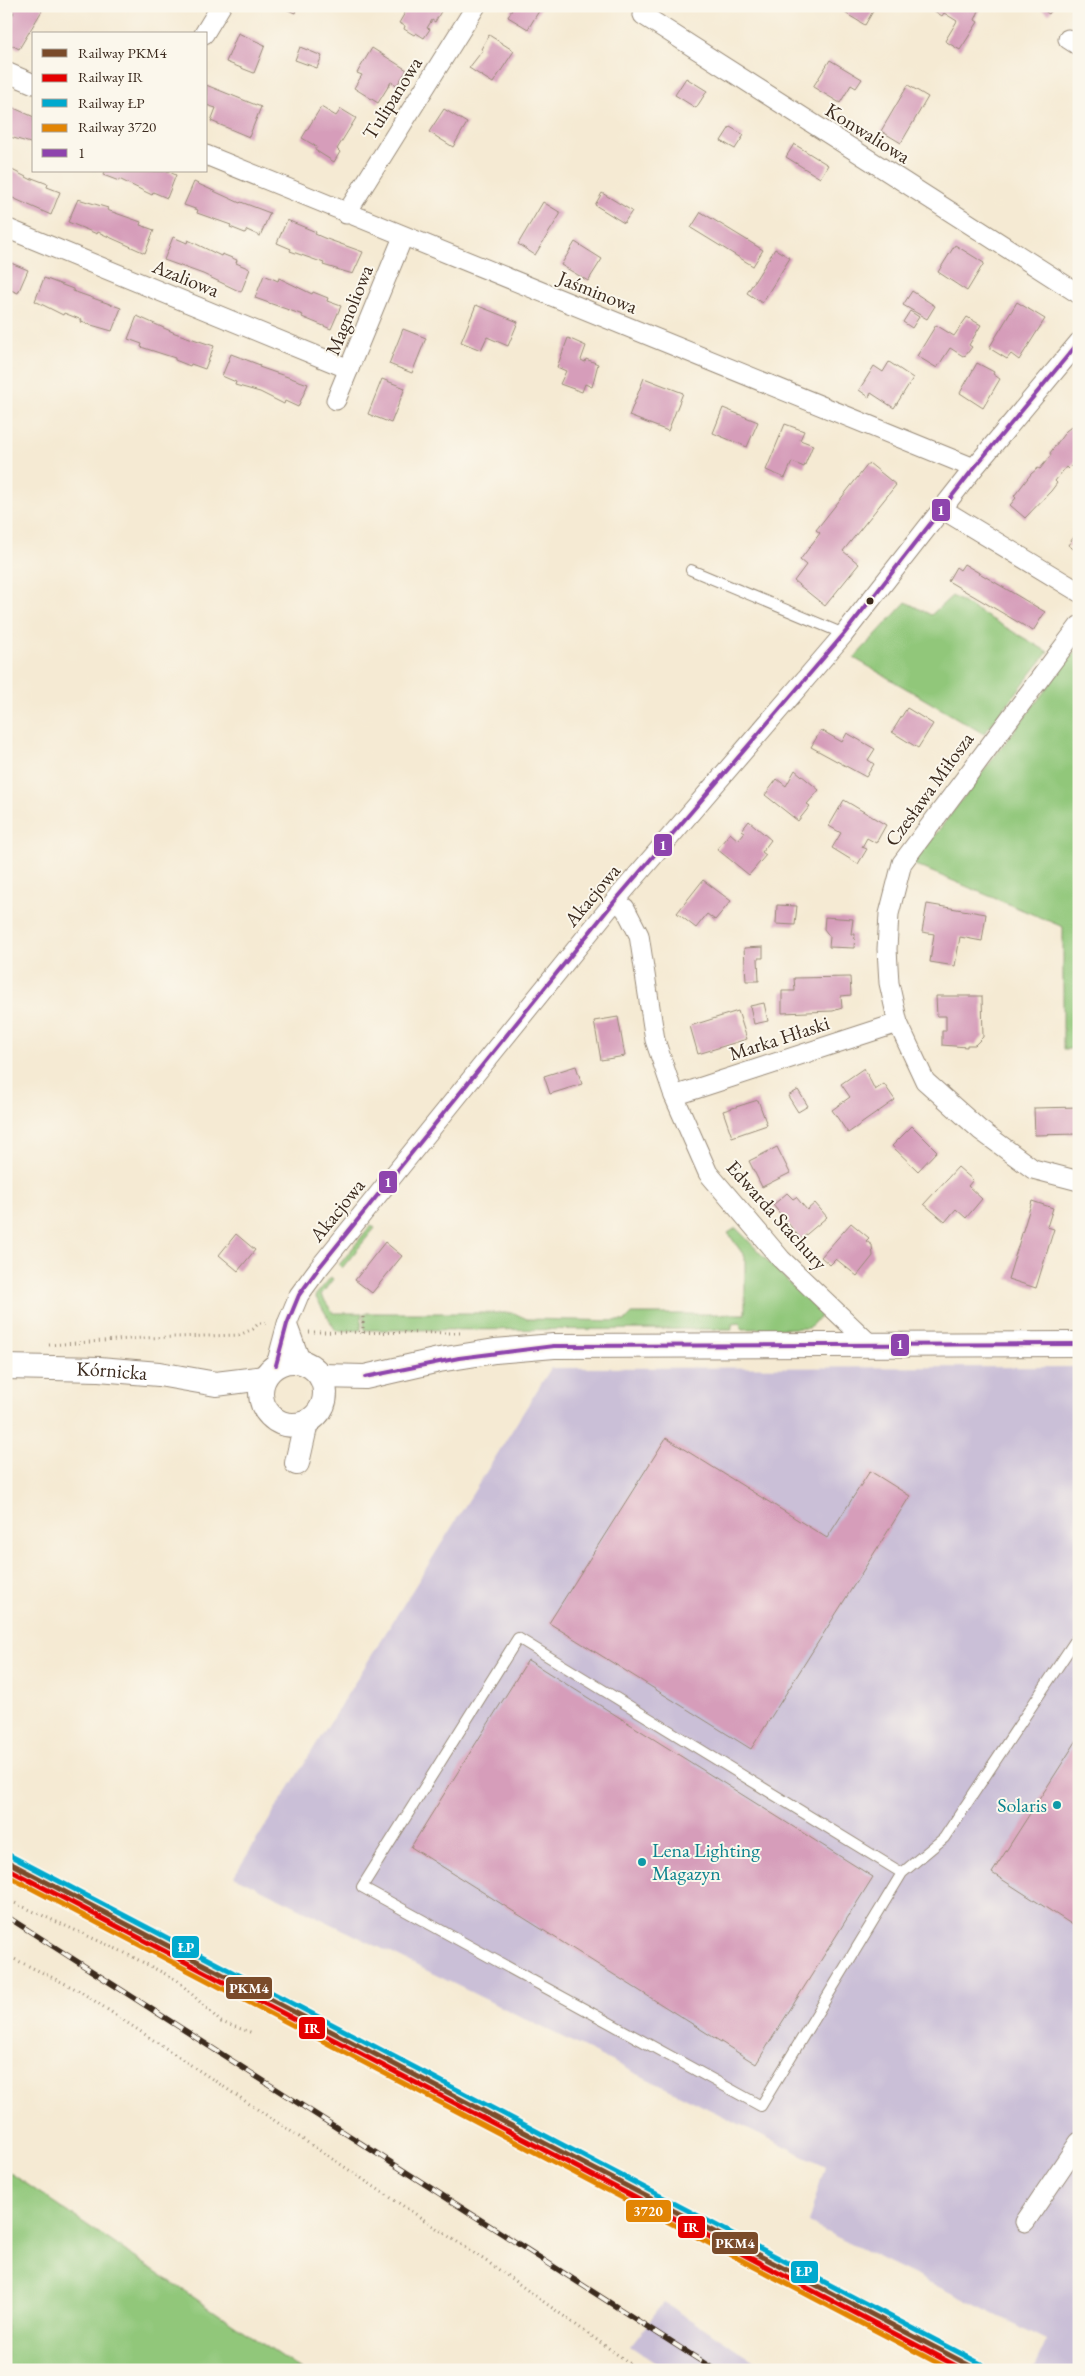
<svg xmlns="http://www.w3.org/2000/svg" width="1085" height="2376" font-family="'EB Garamond',serif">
<rect width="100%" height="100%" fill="#fbf7ec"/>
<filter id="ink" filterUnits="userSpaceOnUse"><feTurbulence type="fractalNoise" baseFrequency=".02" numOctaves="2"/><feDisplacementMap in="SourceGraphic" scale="10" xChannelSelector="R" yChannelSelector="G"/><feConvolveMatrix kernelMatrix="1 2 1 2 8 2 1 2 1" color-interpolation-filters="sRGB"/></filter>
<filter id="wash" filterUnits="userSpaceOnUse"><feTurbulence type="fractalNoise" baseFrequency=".0096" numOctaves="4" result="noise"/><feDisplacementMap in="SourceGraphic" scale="20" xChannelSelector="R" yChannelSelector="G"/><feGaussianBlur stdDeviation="1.12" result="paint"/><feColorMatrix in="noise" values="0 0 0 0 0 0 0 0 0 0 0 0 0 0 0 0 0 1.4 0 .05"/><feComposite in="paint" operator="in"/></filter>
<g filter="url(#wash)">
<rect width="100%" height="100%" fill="#f5ead3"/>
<g fill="#cabfd7">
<polygon points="1079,1367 1079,2370 1033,2370 1047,2340 808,2223 825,2166 234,1876 551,1368"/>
<polygon points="664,2303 769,2370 666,2370 630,2346"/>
</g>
<g fill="#91c77a" stroke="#66784c">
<polygon points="952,596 1048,652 984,734 854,658 906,602 931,615"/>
<polygon points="1079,646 1079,1049 1063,1049 1063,927 913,864"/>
<polygon points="371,1225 375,1228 342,1268 339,1265"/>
<polygon points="736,1228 792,1286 823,1313 809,1328 741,1329 740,1323 732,1324 732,1329 364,1330 364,1313 514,1313 527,1319 625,1321 632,1314 745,1314 745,1257 728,1233"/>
<polygon points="331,1277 333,1279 321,1295 333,1313 362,1313 361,1330 336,1331 315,1296"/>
<polygon points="6,2170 301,2370 6,2370"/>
</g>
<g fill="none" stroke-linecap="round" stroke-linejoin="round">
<polyline stroke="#62bcdf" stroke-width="5.5" points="626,2370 627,2369"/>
</g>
<g id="blocks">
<g fill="#d69dba">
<polygon points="15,6 39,6 43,9 19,49 8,43 11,39 6,36 6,22 14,13 12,11"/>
<polygon points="279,6 297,6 295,13"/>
<polygon points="409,6 444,6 435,22 432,20 427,28 430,29 424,38 416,33 414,35 404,29 405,26 399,23"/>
<polygon points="514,6 542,6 528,29 508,17"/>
<polygon points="849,6 876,6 865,25 845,13"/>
<polygon points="927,6 981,6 975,20 978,22 960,50 945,41 957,21 944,13 942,16"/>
<polygon points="1037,6 1054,6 1049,14"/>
<polygon points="238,33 265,45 254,73 226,62"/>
<polygon points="489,35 514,51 493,83 469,68 483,50 481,49"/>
<polygon points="300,47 322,56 317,68 295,60"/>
<polygon points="372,48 407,70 397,85 391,82 378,103 354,88 362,75 357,73"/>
<polygon points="830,60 862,79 856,88 851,85 840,103 813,87"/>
<polygon points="686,78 707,91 696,108 675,95"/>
<polygon points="206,85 261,107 249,137 211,121 216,108 206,105"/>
<polygon points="908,85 928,97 901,143 881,131"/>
<polygon points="7,105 34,117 34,144 10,137 11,134 6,132"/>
<polygon points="321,107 336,116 341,109 356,118 337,149 340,152 334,162 315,150 317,147 302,138"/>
<polygon points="444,109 467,123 453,147 429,132"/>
<polygon points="730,127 744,135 735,149 721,141"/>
<polygon points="794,144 828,165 820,178 786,157"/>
<polygon points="6,167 32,180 32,178 48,184 47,187 60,192 51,215 6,195"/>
<polygon points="105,171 167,171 176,175 167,198 153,192 152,195 119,179 119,181 103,175"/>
<polygon points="194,182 240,203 241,202 270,213 260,236 247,230 245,233 230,227 231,225 197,213 198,210 184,205"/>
<polygon points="602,193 632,211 624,223 595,205"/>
<polygon points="78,199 108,208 107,210 141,222 140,225 154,230 145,253 98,232 97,234 68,222"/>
<polygon points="543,202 561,213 535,255 518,244"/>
<polygon points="701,212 763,250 753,266 691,228"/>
<polygon points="287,220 316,232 315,234 324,238 363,252 353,274 323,265 324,263 290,251 291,249 277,243"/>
<polygon points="173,237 187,243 188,240 221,256 222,254 237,260 236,263 250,269 241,292 203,274 164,260"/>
<polygon points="575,242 602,259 588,281 561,265"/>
<polygon points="955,245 984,263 967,291 938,272"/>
<polygon points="775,249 790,258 762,303 747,293"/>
<polygon points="6,261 28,270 18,293 6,288"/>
<polygon points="264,275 278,281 279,278 312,294 313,292 328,298 327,301 341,306 331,329 302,317 303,315 255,298"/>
<polygon points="44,278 73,289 73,291 121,308 112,331 81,322 82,320 64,313 63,315 35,301"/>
<polygon points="912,291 935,306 927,319 903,305"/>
<polygon points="1017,302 1045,319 1019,360 1011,354 1007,359 989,348"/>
<polygon points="476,305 518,322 508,346 487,337 481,350 461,342"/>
<polygon points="910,311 919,317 912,328 903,322"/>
<polygon points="137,316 175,333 214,346 205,369 191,364 190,366 175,360 175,358 141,347 142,344 128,339"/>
<polygon points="967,317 981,325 969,345 972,347 966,355 963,356 950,348 937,368 917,356 936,325 954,336"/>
<polygon points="403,329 426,338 412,373 389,364"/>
<polygon points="568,338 586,346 581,360 585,362 586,359 598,364 592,387 585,384 582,392 560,384 566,371 557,367"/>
<polygon points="231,354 260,365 259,367 308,384 298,407 285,401 284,404 260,392 235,385 236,382 222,376"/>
<polygon points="889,362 913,378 894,408 871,393 869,397 859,390 874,366 883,372"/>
<polygon points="977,363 994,372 993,374 1000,379 983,408 960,393"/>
<polygon points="644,378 683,393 668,431 629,416"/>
<polygon points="382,379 405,388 391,423 368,414"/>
<polygon points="723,408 758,422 747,447 713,433"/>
<polygon points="1079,421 1079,458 1068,469 1066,467 1055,481 1057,483 1051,491 1025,518 1010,505 1016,498 1014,496 1031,474 1038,468 1040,469 1051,455 1050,453 1066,431"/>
<polygon points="785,424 804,431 800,440 813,445 804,467 792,462 785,478 766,470"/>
<polygon points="869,463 896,485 843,551 859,564 825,606 794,581 806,565 800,560 820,533 816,530"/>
<polygon points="1079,530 1079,553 1068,545"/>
<polygon points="964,564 1045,612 1033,631 948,581 956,567 960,570"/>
<polygon points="907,708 933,724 918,748 892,732"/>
<polygon points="821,730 842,742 847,733 875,749 868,760 874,764 866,777 811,747"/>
<polygon points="795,770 819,790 807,804 810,806 798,821 765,795 777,779 786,786"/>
<polygon points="844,800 886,825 876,843 867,838 862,847 867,849 858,864 832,848 841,833 829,826"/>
<polygon points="749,821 771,840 762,852 766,855 749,875 717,849 730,833 738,840 745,832 742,830"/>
<polygon points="703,880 731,901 715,920 707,914 696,928 677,913"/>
<polygon points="927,904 986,914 982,941 960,937 955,966 930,962 934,934 922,932"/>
<polygon points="777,905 797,906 795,925 776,924"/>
<polygon points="825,917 853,919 851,934 855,934 854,948 829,947 830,937 824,929"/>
<polygon points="763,947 763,958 758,958 759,981 746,981 744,948"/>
<polygon points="850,977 851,995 841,996 842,1008 833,1011 782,1013 782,991 795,991 794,978"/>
<polygon points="936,996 982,996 983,1037 975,1045 967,1045 967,1047 942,1045 942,1031 946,1031 946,1016 937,1016"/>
<polygon points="764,1003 768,1021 754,1024 750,1006"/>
<polygon points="738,1011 747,1039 698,1054 690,1026"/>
<polygon points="618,1017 625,1056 601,1060 594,1021"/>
<polygon points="576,1066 582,1084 550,1094 544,1076"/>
<polygon points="864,1068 875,1090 884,1084 895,1100 848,1133 832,1110 850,1097 841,1084"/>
<polygon points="798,1090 808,1106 798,1112 788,1096"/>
<polygon points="758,1100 767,1125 732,1137 723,1111"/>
<polygon points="1079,1107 1079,1134 1035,1135 1034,1108"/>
<polygon points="912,1126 937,1151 918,1171 892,1146"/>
<polygon points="777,1147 790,1173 762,1187 749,1161"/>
<polygon points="958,1167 973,1180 968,1186 982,1199 966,1218 956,1209 945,1222 924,1204"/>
<polygon points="787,1193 793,1199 796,1197 807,1210 815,1203 827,1217 801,1239 773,1205"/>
<polygon points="1032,1201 1053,1208 1047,1227 1054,1229 1036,1288 1008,1279"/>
<polygon points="851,1223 869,1238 866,1241 872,1245 873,1256 857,1276 836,1259 830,1265 821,1257"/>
<polygon points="236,1234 255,1250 238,1271 219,1255"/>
<polygon points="385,1242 402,1256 372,1293 355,1280"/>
<polygon points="666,1438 827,1538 870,1471 910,1496 751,1749 549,1623"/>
<polygon points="528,1660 873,1877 756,2064 411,1847"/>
<polygon points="1079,1737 1079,1929 992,1873"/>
</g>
</g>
</g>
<g filter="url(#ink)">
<use href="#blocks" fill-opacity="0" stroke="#988a78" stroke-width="1"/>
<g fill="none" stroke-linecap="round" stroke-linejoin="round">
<defs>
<g id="service">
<polyline points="691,570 844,634"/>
<polyline points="902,1873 518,1638 362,1887 761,2106 902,1873 944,1838 1079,1635"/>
</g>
<g id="minor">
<polyline points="649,6 643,15 1079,294"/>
<polyline points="204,34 221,6"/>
<polyline points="1068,39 1079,46"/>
<polyline points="6,72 34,84"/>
<polyline points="206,155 974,468"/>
<polyline points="346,214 476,6"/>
<polyline points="6,228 349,369"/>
<polyline points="336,400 403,237"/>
<polyline points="942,509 1079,592"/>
<polyline points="1079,626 902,863 889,914 887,949 889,983 898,1023 925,1081 980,1130 1033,1169 1079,1181"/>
<polyline points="614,902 625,908 639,935 655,1040 674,1096 708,1173 781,1259 870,1344"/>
<polyline points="674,1096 898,1023"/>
<polyline points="287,1324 301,1362"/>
<polyline points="276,1365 287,1324 299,1295 318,1269 614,902 844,634 974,468 1079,342"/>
<polyline points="1025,2222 1079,2142"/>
</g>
<g id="tertiary">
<circle cx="293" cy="1393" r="32"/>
<path id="s1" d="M6,1367L99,1369L159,1374L216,1384L264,1378"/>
<polyline points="321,1376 365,1377 439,1360 495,1351 554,1346 1079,1344"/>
<polyline points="297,1463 306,1423"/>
</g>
</defs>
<use href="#service" stroke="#988a78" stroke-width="12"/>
<use href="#minor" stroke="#988a78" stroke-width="21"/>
<use href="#tertiary" stroke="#988a78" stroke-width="26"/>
<g stroke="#988a78" stroke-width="3" stroke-dasharray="1 4" stroke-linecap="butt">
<polyline points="309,1332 461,1333"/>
<polyline points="363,1333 363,1313"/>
<polyline points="49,1345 143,1338 239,1335 253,1329 259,1323 269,1323"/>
<polyline points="6,1899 121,1951 177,1980 221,2022 253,2033"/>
<polyline points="6,1955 78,1990 495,2267 639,2370"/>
</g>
<use href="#service" stroke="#fff" stroke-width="10"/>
<use href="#minor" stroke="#fff" stroke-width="19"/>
<use href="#tertiary" stroke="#fff" stroke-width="24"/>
<defs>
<polyline id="rail" points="6,1916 715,2370"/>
</defs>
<use href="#rail" stroke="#3b2a1e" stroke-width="5.5"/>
<use href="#rail" stroke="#fbf7ec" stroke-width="4" stroke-dasharray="11" stroke-linecap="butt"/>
<defs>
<g id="bus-1">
<polyline points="276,1365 287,1324 299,1295 318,1269 614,902 844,634 974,468 1079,342"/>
<polyline points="365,1377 459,1358 554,1346 1079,1344"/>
</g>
</defs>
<use href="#bus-1" stroke="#fbf7ec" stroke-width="8"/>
<use href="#bus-1" stroke="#8e44ad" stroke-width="4"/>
<defs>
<polyline id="rail-1" points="6,1861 978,2370"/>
<polyline id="rail-2" points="6,1868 964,2370"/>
<polyline id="rail-3" points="9,1855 981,2364"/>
<polyline id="rail-4" points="6,1875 951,2370"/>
</defs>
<use href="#rail-1" stroke="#fbf7ec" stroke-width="9"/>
<use href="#rail-2" stroke="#fbf7ec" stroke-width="9"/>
<use href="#rail-3" stroke="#fbf7ec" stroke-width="9"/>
<use href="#rail-4" stroke="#fbf7ec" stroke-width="9"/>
<use href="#rail-1" stroke="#7a4b2a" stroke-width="5"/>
<use href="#rail-2" stroke="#e50000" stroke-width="5"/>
<use href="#rail-3" stroke="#00a9ce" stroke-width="5"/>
<use href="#rail-4" stroke="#e28504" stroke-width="5"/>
</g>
</g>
<circle fill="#3b2a1e" stroke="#fbf7ec" stroke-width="2" cx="870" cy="601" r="4.5"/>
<g fill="#0f9aa8" stroke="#fbf7ec" stroke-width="2">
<circle cx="1057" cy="1805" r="5"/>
<circle cx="642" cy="1862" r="5"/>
</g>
<g text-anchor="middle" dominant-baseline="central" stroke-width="4" stroke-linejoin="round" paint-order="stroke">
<g font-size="20" fill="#3b2a1e" stroke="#fbf7ec">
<text transform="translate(392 98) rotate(-58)">Tulipanowa</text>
<text transform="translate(868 133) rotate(32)">Konwaliowa</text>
<text transform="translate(186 278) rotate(22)">Azaliowa</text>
<text transform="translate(598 292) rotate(22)">Jaśminowa</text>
<text transform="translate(349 310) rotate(-68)">Magnoliowa</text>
<text transform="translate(929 789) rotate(-54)">Czesława Miłosza</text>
<text transform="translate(592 895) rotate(-50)">Akacjowa</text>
<text transform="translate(779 1038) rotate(-18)">Marka Hłaski</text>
<text transform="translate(337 1210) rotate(-51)">Akacjowa</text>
<text transform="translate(777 1215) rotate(48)">Edwarda Stachury</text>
<text stroke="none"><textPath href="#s1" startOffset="106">Kórnicka</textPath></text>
</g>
<g font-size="20" fill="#0d838f" stroke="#fbf7ec" text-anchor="end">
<text x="1047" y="1805">Solaris</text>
<text x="652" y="1850" text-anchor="start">Lena Lighting<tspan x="652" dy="23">Magazyn</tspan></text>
</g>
</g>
<g stroke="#fbf7ec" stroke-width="2">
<rect x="931" y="498" width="20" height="24" rx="5" fill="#8e44ad"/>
<rect x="653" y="833" width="20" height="24" rx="5" fill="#8e44ad"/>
<rect x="378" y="1170" width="20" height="24" rx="5" fill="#8e44ad"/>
<rect x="890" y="1333" width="20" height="24" rx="5" fill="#8e44ad"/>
<rect x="171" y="1935" width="29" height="24" rx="5" fill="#00a9ce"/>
<rect x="225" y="1976" width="48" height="24" rx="5" fill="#7a4b2a"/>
<rect x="298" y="2016" width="28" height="24" rx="5" fill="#e50000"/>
<rect x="625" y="2199" width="47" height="24" rx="5" fill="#e28504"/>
<rect x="677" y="2215" width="29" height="24" rx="5" fill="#e50000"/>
<rect x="711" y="2231" width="48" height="24" rx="5" fill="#7a4b2a"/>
<rect x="790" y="2260" width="29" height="24" rx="5" fill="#00a9ce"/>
</g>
<g font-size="14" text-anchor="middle" font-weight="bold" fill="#fff">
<text x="941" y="515">1</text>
<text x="663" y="850">1</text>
<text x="388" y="1187">1</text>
<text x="900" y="1349">1</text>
<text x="186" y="1952">ŁP</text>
<text x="249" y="1993">PKM4</text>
<text x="312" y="2033">IR</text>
<text x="648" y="2216">3720</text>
<text x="691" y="2232">IR</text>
<text x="735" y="2248">PKM4</text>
<text x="804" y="2276">ŁP</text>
</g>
<rect width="1085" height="2376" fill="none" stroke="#fbf7ec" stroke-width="25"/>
<rect x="32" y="32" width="175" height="140" fill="#fbf7ec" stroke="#aea59a"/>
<rect x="42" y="49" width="25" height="8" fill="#7a4b2a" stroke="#aea59a"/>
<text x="78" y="58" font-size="15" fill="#3b2a1e">Railway PKM4</text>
<rect x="42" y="74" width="25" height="8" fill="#e50000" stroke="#aea59a"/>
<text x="78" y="82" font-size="15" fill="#3b2a1e">Railway IR</text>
<rect x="42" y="99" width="25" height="8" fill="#00a9ce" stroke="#aea59a"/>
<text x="78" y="108" font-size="15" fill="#3b2a1e">Railway ŁP</text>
<rect x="42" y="124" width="25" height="8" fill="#e28504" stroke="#aea59a"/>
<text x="78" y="132" font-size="15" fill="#3b2a1e">Railway 3720</text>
<rect x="42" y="149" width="25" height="8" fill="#8e44ad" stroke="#aea59a"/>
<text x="78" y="158" font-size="15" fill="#3b2a1e">1</text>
</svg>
